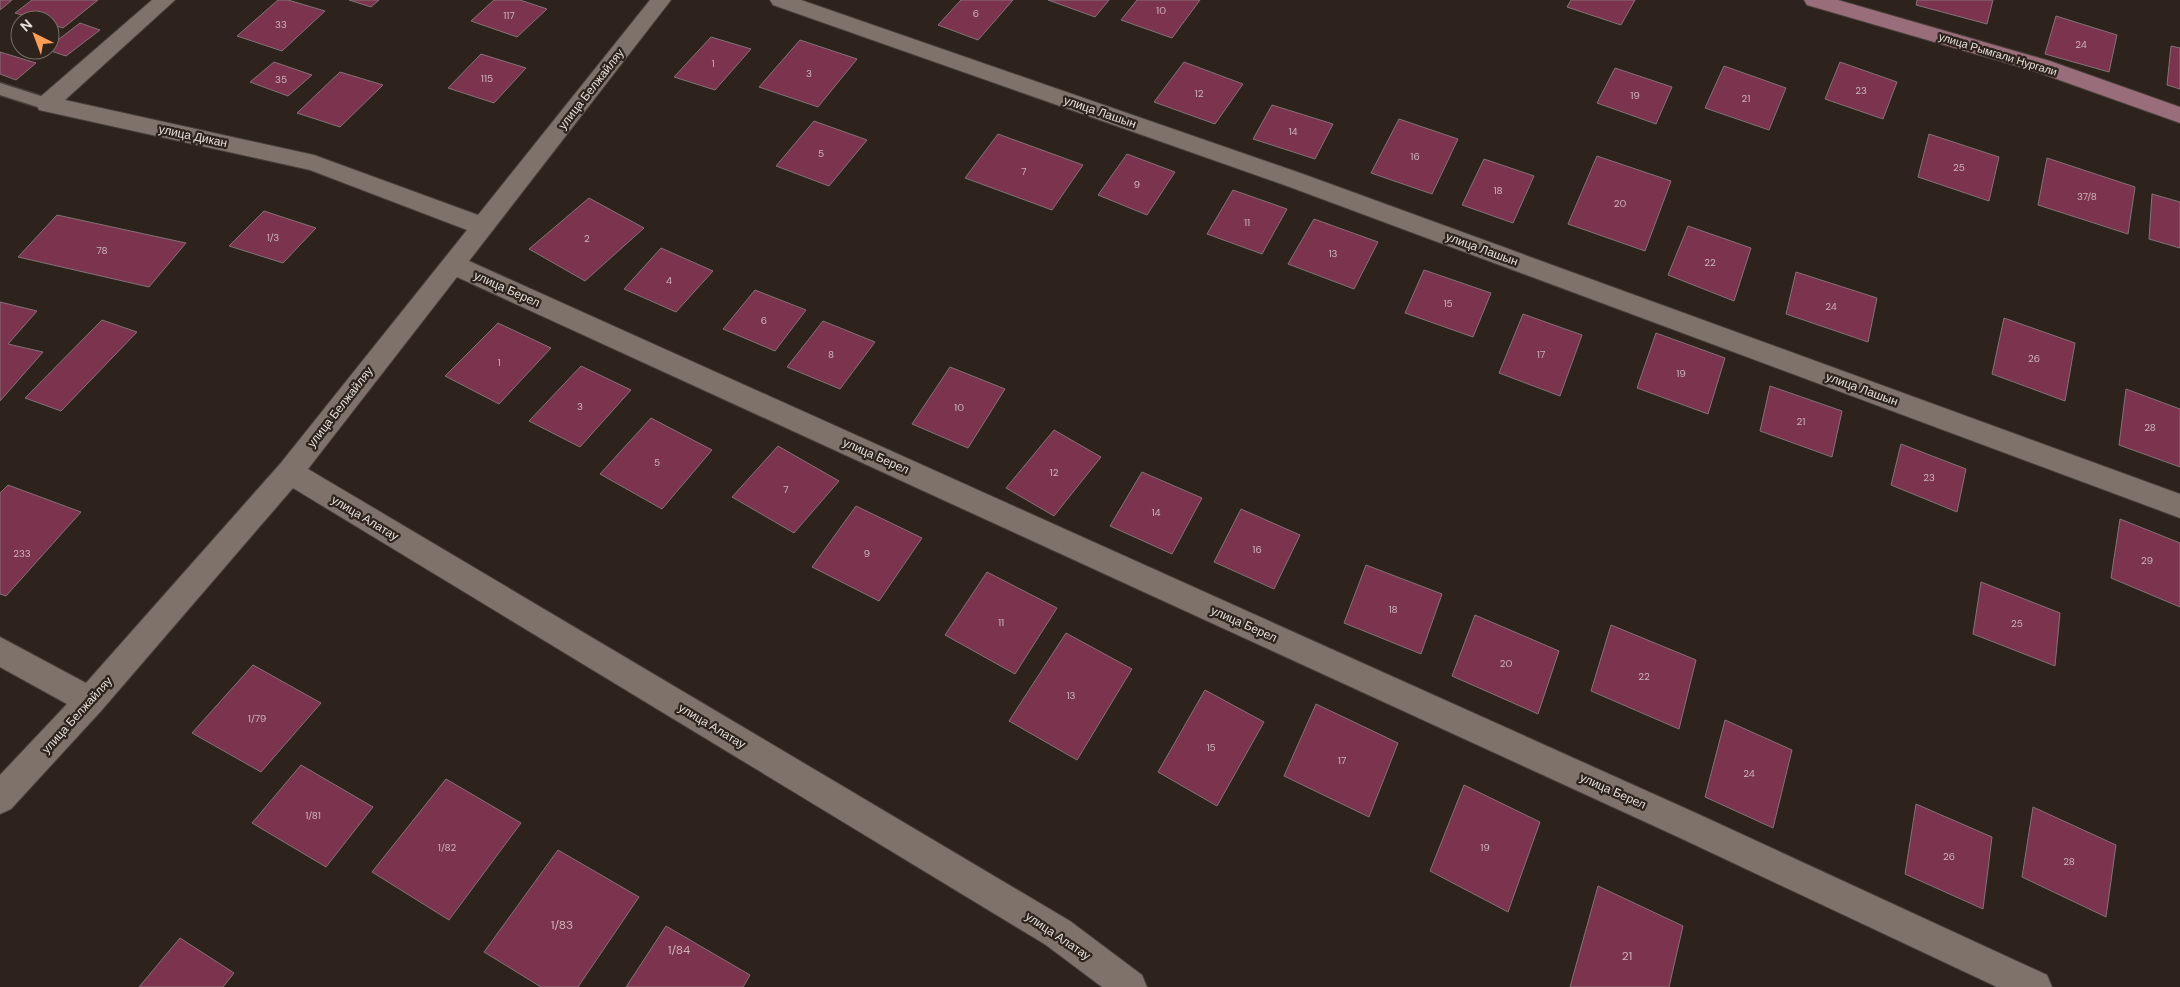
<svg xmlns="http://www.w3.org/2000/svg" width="2180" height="987" font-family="'DM Sans',sans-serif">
<rect width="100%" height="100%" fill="#2d231c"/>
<g fill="#7c344e" stroke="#827377">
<polygon points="0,0 12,0 0,10"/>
<polygon points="32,0 98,0 63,28 50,24 50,20 38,20 15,13"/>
<polygon points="278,0 288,0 325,11 282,51 237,36"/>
<polygon points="349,0 379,0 371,7"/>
<polygon points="494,0 520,0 547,9 517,37 471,21"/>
<polygon points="961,0 1013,0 978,40 938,25"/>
<polygon points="1048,0 1109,0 1095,17"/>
<polygon points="1137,0 1200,0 1172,38 1121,20"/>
<polygon points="1571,0 1635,0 1621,25 1567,7"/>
<polygon points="1917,0 1993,0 1987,24 1916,5"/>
<polygon points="2056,16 2117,35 2109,72 2045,54"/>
<polygon points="80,23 100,30 66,56 48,50 50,46"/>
<polygon points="711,37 751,49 715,90 674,77"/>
<polygon points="800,40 857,59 818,107 759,87"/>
<polygon points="2171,46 2180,48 2180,89 2167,85"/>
<polygon points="0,52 36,63 16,80 0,74"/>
<polygon points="481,54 526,68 494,103 448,88"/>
<polygon points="274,62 312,75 288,96 250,82"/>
<polygon points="1184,62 1243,84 1215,124 1154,102"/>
<polygon points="1840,62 1897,82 1883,119 1825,99"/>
<polygon points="1724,66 1786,88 1769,130 1705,108"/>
<polygon points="1615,68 1672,87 1656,124 1597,103"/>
<polygon points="340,72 383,85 340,127 297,113"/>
<polygon points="1272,105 1333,124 1315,159 1253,139"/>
<polygon points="1399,119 1458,139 1432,194 1371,173"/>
<polygon points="814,121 867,140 829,186 776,166"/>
<polygon points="998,134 1083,165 1052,210 965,178"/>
<polygon points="1929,134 1999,157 1989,201 1918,177"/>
<polygon points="1127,154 1175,172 1147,215 1098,195"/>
<polygon points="1597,156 1671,181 1645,251 1568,224"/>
<polygon points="2047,158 2135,187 2128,234 2038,205"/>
<polygon points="1484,159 1534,176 1513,223 1462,205"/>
<polygon points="1233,190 1287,209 1262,254 1207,234"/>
<polygon points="2152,194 2180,202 2180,248 2149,239"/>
<polygon points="589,198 644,228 585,281 529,249"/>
<polygon points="264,211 316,228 283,263 229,246"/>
<polygon points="57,215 186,243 149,287 18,257"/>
<polygon points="1314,219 1378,242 1354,289 1288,264"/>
<polygon points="1688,226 1751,248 1734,301 1668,275"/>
<polygon points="661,248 713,271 676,312 624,289"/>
<polygon points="1424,270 1491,293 1473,337 1405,313"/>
<polygon points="1796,272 1877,298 1868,342 1786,314"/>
<polygon points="755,290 806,310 775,351 723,329"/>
<polygon points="0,302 37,311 8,344 43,352 0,401"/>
<polygon points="1523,314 1582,335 1560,396 1499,373"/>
<polygon points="2004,318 2075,343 2065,401 1992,374"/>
<polygon points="102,320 137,332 61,411 25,398"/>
<polygon points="823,321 875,342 840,389 787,367"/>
<polygon points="498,323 551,348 499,404 445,376"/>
<polygon points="1656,333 1725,358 1708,414 1637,388"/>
<polygon points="581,366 631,390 580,447 529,421"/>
<polygon points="950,367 1005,389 968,448 912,424"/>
<polygon points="1770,386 1842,411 1832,457 1760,431"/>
<polygon points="2126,389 2180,409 2180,467 2119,445"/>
<polygon points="651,418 712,450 662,509 600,474"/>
<polygon points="1054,430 1101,457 1054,516 1006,488"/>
<polygon points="1901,444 1966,469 1957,512 1891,485"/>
<polygon points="778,446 839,481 794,533 732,497"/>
<polygon points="1142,472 1202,498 1172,554 1110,526"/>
<polygon points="8,485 81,512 6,596 0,594 0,493"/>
<polygon points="856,506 922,538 879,601 812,567"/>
<polygon points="1241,509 1300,535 1274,589 1214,562"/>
<polygon points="2120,519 2180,543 2180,607 2111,578"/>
<polygon points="1366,565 1442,594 1421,654 1344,623"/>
<polygon points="987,572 1057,608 1015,674 945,635"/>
<polygon points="1981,582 2060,613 2055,666 1973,634"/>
<polygon points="1475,615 1559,651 1538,714 1452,676"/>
<polygon points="1611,625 1696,660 1679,729 1591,691"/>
<polygon points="1066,633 1132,669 1077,760 1009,721"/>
<polygon points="253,665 321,703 261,772 192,733"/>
<polygon points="1205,690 1264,722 1217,806 1158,772"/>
<polygon points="1316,704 1398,743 1369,817 1284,776"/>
<polygon points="1725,720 1792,750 1773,828 1705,797"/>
<polygon points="301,765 373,807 326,867 252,823"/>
<polygon points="446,779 521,823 449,920 372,872"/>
<polygon points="1464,785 1540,822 1508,912 1430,871"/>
<polygon points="1916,804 1992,837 1983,909 1905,874"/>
<polygon points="2033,807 2116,845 2106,917 2022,877"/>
<polygon points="558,850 639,897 578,987 541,987 484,952"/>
<polygon points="1598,886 1683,926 1669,987 1570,987"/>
<polygon points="666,926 750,975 743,987 626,987"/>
<polygon points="180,938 234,973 223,987 139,987"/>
</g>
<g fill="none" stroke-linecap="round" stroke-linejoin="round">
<defs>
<polygon id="lane" points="0,83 53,100 56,104 53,108 47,110 0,95"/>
<g id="street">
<polygon points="152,0 175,0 65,100 314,155 478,215 650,0 671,0 469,261 1698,814 2047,975 2052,987 1997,987 1676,836 457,277 308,469 1070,921 1142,975 1147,987 1102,987 1046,945 293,488 101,711 11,809 0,814 0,775 67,704 0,667 0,637 86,683 280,464 467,230 310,170 39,110 36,104 39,98"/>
<polygon points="770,0 801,0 1303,174 2180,494 2180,518 1287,186 773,5"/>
</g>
<polygon id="secondary" points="1804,0 1838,0 2050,61 2180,107 2180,123 2034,71 1807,5"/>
</defs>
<use href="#lane" stroke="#473f39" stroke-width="3"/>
<use href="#street" stroke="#473f39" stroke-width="2"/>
<use href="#secondary" stroke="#473f39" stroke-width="2"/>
<use href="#lane" fill="#7f726a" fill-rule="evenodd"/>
<use href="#street" fill="#7f726a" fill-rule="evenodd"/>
<use href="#secondary" fill="#9a6d7a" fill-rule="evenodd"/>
</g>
<g text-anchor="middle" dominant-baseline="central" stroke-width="4.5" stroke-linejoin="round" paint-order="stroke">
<g font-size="10" fill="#ccb4b8">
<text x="1161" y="10">10</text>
<text x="976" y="13">6</text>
<text x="509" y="15">117</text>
<text x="281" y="24">33</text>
<text x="2081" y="44">24</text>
<text x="713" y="63">1</text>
<text x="809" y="73">3</text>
<text x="487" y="78">115</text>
<text x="281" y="79">35</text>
<text x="1861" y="90">23</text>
<text x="1199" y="93">12</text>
<text x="1635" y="95">19</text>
<text x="1746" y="98">21</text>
<text x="1293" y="131">14</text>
<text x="821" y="153">5</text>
<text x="1415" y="156">16</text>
<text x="1959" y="167">25</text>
<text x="1024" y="171">7</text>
<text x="1137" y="184">9</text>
<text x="1498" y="190">18</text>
<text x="2087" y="196">37/8</text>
<text x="1620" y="203">20</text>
<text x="1247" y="222">11</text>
<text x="273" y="237">1/3</text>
<text x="587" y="238">2</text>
<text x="102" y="250">78</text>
<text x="1333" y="253">13</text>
<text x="1710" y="262">22</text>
<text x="669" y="280">4</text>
<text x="1448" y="303">15</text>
<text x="1831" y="306">24</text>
<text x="764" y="320">6</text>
<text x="831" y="354">8</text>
<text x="1541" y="354">17</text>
<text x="2034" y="358">26</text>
<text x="499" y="362">1</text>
<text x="1681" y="373">19</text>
<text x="580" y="406">3</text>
<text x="959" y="407">10</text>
<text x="1801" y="421">21</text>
<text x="2150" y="427">28</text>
<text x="657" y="462">5</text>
<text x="1054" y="472">12</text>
<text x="1929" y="477">23</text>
<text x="786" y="489">7</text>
<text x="1156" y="512">14</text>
<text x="1257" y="549">16</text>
<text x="22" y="553">233</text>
<text x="867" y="553">9</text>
<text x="2147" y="560">29</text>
<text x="1393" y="609">18</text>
<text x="1001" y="622">11</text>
<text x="2017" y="623">25</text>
<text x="1506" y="663">20</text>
<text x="1644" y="676">22</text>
<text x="1071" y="695">13</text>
<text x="257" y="718">1/79</text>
<text x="1211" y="747">15</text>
<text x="1342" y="760">17</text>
<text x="1749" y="773">24</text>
<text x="313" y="815">1/81</text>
<text x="447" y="847">1/82</text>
<text x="1485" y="847">19</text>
<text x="1949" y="856">26</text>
<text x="2069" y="861">28</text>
</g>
<g font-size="11" fill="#e6dfdb" stroke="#2d231c">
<text transform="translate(1998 54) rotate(17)">улица Рымгали Нургали</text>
</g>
<g font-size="12" fill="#e6dfdb" stroke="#2d231c">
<text transform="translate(591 89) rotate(-52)">улица Белжайляу</text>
<text transform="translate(1100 112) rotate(19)">улица Лашын</text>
<text transform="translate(193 136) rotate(12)">улица Дикан</text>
<text transform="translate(1482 249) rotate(20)">улица Лашын</text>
<text transform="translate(507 289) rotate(24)">улица Берел</text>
<text transform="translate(1862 389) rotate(20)">улица Лашын</text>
<text transform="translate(340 407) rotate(-52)">улица Белжайляу</text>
<text transform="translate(876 456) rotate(24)">улица Берел</text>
<text transform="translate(365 518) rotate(31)">улица Алатау</text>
<text transform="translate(1244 624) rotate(24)">улица Берел</text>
<text transform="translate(77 715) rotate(-48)">улица Белжайляу</text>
<text transform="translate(712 726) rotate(31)">улица Алатау</text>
<text transform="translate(1613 791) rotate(24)">улица Берел</text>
<text transform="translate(1058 936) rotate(34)">улица Алатау</text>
</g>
<g font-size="12" fill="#ccb4b8">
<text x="562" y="925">1/83</text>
<text x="679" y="950">1/84</text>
<text x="1627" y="956">21</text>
</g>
</g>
<g transform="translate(35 35) rotate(318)"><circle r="24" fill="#2d231c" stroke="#776e68"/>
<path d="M0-4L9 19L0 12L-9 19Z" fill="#fc9d53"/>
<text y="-8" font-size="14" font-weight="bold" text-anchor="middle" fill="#e6dfdb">N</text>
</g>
</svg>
